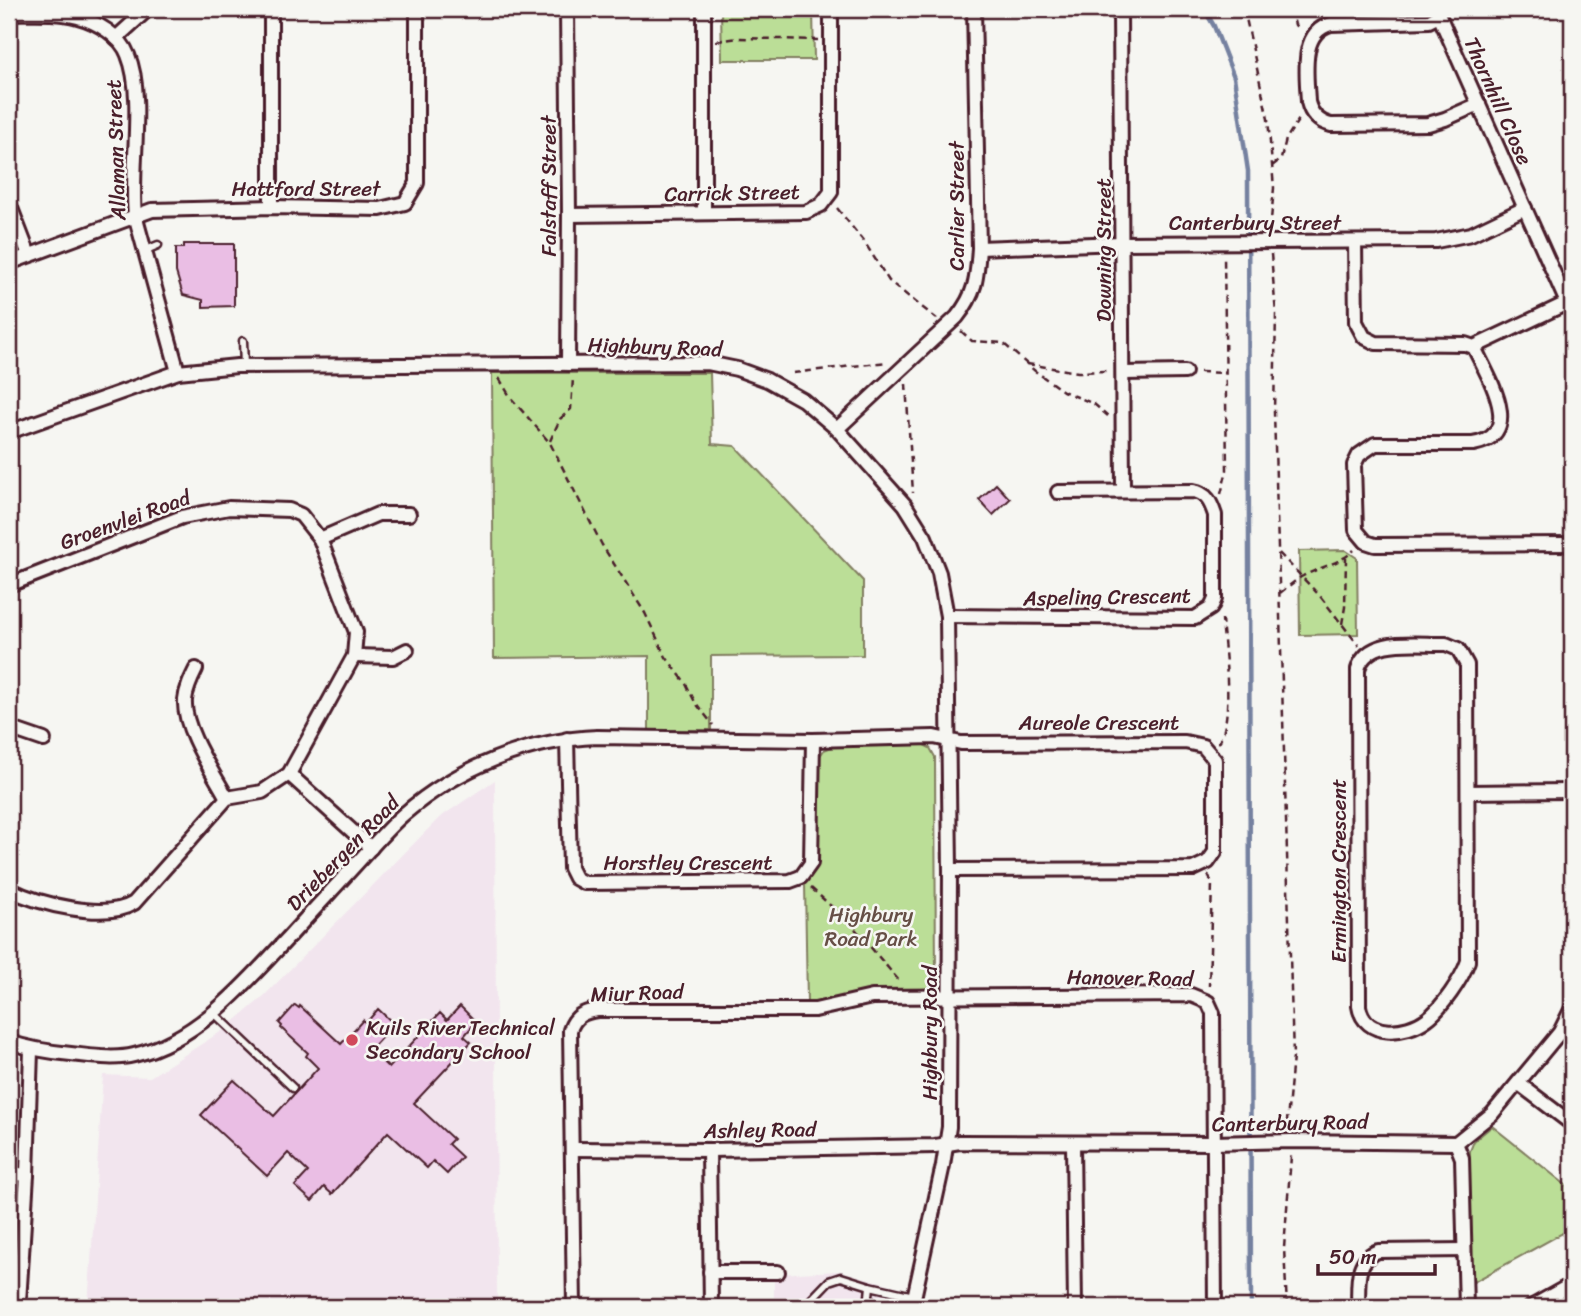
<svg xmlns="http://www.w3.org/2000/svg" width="1581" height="1316" font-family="Sriracha,sans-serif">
<rect width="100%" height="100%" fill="#f6f6f2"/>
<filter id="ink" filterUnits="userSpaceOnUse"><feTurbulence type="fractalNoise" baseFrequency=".0143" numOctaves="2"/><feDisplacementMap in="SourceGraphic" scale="14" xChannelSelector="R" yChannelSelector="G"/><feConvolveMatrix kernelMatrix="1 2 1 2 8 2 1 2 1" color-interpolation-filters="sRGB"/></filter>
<g filter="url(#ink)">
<g fill="#f2e5ee">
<polygon points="495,780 497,1307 88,1307 103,1075 150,1077 225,1029 262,998 439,818"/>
<polygon points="840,1271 913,1291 910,1307 774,1307 774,1274"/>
</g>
<g fill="#bbde97" stroke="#827e61" stroke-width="2">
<polygon points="721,9 813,9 814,60 722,60"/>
<polygon points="492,373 710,373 712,444 735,446 863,581 863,655 711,656 711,730 649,731 649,656 494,658"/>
<polygon points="1345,550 1357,558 1358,634 1300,635 1299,551"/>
<polygon points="922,744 930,748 935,757 936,988 863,993 833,1000 807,1003 805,883 812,875 816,863 818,759 824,750 837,745"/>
<polygon points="1492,1126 1572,1190 1572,1228 1470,1284 1470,1151 1474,1141"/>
</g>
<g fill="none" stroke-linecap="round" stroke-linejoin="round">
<polyline stroke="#7581a0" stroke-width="4.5" points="1204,9 1214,26 1234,77 1248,171 1251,1307"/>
</g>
<g fill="#eabee4" stroke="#4a1f2b" stroke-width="2">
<polygon points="184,244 234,244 234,306 203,307 203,300 183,295 176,272 176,248 184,248"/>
<polygon points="996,484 1010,499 993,515 979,500"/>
<polygon points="295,1005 299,1008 300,1006 341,1044 363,1020 366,1023 378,1009 394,1024 370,1050 389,1068 440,1013 447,1020 460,1006 476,1022 464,1036 471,1042 414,1103 453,1139 448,1144 462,1157 447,1174 433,1161 427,1168 388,1132 332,1194 324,1187 312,1201 295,1186 308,1172 288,1153 267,1176 201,1115 234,1080 274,1116 318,1068 306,1056 308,1053 281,1028 282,1026 279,1023"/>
</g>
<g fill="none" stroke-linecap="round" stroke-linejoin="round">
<defs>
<g id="lane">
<polyline points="144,251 158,245"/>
<polyline points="243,341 244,366"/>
<polyline points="213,1012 293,1088"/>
<polyline points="804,1307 829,1281 841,1277 870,1286 914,1296"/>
<polyline points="868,1307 870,1286"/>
</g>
<g id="street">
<polyline points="567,9 569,215 568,364"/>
<polyline points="704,9 704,213"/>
<polyline points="1120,9 1123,490"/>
<polyline points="271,11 271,207"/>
<polyline points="1437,11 1572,314"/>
<path d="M9,13C32,13 56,11 78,17C97,22 121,36 128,55C145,96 130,168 135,215L178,372"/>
<path d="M1439,16L1429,21L1331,24C1299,32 1307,76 1308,102C1311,115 1319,122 1331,125L1428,124L1445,119L1479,104"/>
<polyline points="116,38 148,9"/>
<polyline points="9,203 29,255"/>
<polyline points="569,215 806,212 821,205 831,192 831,9"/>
<polyline points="1355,242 1356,322 1364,337 1376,343 1465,344 1474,347 1567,303"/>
<polyline points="979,248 1122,243 1436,241 1471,234 1525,208"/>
<polyline points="9,263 152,210 271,207 380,209 405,203 417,183 417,9"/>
<path d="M1474,347C1486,374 1527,435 1473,444H1375L1359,455L1354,465L1356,530L1366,542L1375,545L1572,544"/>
<polyline points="1124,373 1185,372"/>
<path d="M837,429L957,317C976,293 977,278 979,248L974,9"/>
<polyline points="9,432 178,372 237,366 708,363 737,369 767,380 803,400 837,429 905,505 925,537 939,573 947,616 950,870 949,1127 943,1165 912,1307"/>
<polyline points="320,539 378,514 409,514"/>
<path d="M9,585L182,517L229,508L289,510L301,515L320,539L356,632L354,656L289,774L262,792L227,798L134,903C105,921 38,904 9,889"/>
<path d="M947,616L1195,618L1211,608L1215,599V515C1211,503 1207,493 1193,491L1058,492"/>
<path d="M1446,644L1458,649L1467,665L1468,961C1462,979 1442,1008 1427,1019C1406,1035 1364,1038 1359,1006L1358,669C1368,635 1418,645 1446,644Z"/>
<polyline points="354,656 393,657 407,650"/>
<path d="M196,669C191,679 186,689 185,700C183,729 213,772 227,798"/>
<polyline points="9,728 44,740"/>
<polyline points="567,739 570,868 575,878 584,883 790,881 801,877 811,863 813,740"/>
<polyline points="289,774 371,848"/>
<polyline points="1468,792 1572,791"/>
<path d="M9,1042C30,1049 49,1052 71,1054C91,1056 114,1060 134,1055C198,1040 245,984 288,938C314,909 341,881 367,852C379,839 391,825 404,814C457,768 527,740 597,737L813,740L934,737L961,743L1185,742L1203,746L1215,760V852L1208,862L1193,869L950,870"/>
<polyline points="1518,1083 1572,1124"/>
<polyline points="1073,1143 1075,1307"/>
<polyline points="1456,1143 1462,1158 1466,1307"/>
<polyline points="573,1149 709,1150 935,1146 960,1142 1214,1143 1291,1141 1456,1143 1492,1114 1560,1032 1572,1008"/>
<polyline points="709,1150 711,1307"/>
<polyline points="9,1173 27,1175"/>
<polyline points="710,1272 778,1272"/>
<polyline points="16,1307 19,1302 27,1175 31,1050"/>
<path d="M574,1307L570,1030C575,1016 583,1012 597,1010H815L872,997L1191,995L1208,1002L1213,1013L1215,1307"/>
<path d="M1358,1307C1359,1285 1354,1260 1378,1251L1464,1250"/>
<polyline points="1531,1307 1572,1284"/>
</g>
</defs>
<use href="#lane" stroke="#4a1f2b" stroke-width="11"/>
<use href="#street" stroke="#4a1f2b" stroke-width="18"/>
<g stroke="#4a1f2b" stroke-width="2.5" stroke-dasharray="7 5" stroke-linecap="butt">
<polyline points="1244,9 1268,119 1274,188 1270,230"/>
<polyline points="1291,9 1295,25 1300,30"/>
<polyline points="716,41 739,38 818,40"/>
<polyline points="1272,166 1281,159 1286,139 1299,119"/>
<polyline points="837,208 865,243 889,281 937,319"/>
<polyline points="1271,254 1276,314 1274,412 1293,1057 1287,1121 1289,1128"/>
<polyline points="961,331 972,341 1003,343 1035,371 1063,391 1094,404 1108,416"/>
<polyline points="1027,364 1078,372 1107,371"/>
<polyline points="1200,372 1225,373"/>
<polyline points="793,373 887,362"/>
<polyline points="499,378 511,398 550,443 602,545 645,613 666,657 685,682 695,702 713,725"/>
<polyline points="906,384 913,493"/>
<polyline points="550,441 560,419 571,409 573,378"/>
<polyline points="1221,494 1227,470 1224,256"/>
<polyline points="1279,553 1320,596 1359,646"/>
<path d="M1280,593C1288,587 1295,580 1303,576C1320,567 1341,563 1354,550"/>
<polyline points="1342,624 1345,607 1346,558"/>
<path d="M1218,743C1235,720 1224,648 1222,619"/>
<polyline points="1208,875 1212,883 1209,986"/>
<polyline points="811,888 851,924 900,982"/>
<polyline points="1287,1307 1284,1248 1291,1156"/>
</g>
<use href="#lane" stroke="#f6f6f2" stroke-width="6"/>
<use href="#street" stroke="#f6f6f2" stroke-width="12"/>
</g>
</g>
<circle fill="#d1495b" stroke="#f6f6f2" stroke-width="2.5" cx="352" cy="1040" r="7"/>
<g text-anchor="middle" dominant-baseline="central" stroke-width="5" stroke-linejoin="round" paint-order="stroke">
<g font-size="21" fill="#4a1f2b" stroke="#f6f6f2">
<text transform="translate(1498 101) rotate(66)">Thornhill Close</text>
<text transform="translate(116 150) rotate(-92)">Allaman Street</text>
<text transform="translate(549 186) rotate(-90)">Falstaff Street</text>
<text x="306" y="189">Hattford Street</text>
<text transform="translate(732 193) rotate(-1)">Carrick Street</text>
<text transform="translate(957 206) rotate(-90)">Carlier Street</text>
<text x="1255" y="223">Canterbury Street</text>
<text transform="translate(1104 250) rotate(-90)">Downing Street</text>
<text transform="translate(655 347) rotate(2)">Highbury Road</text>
<text transform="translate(125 520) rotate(-20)">Groenvlei Road</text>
<text transform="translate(1107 597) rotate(-1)">Aspeling Crescent</text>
<text x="1099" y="723">Aureole Crescent</text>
<text transform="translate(343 853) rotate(-46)">Driebergen Road</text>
<text x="688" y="863">Horstley Crescent</text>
<text transform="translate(1339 871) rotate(-90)">Ermington Crescent</text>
<text transform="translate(1130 978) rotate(1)">Hanover Road</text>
<text transform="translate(637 993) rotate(-2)">Miur Road</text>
<text transform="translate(930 1033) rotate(-90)">Highbury Road</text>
<text transform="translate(1290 1123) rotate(-1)">Canterbury Road</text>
<text transform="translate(760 1130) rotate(-1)">Ashley Road</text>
</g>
<g font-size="21" fill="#664f46" stroke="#f6f6f2">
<text x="871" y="915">Highbury<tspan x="871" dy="24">Road Park</tspan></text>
</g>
<g font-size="21" fill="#4a1f2b" stroke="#f6f6f2" text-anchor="start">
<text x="366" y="1028">Kuils River Technical<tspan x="366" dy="24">Secondary School</tspan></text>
</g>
</g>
<rect width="1581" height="1316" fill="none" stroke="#f6f6f2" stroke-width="35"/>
<rect x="18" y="18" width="1546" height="1281" fill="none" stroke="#4a1f2b" stroke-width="2.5" filter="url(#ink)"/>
<path d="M1318 1264v10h117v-10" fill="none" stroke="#4a1f2b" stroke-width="3.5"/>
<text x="1329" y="1264" font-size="21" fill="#4a1f2b" stroke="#f6f6f2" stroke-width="5" paint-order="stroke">50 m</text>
</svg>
